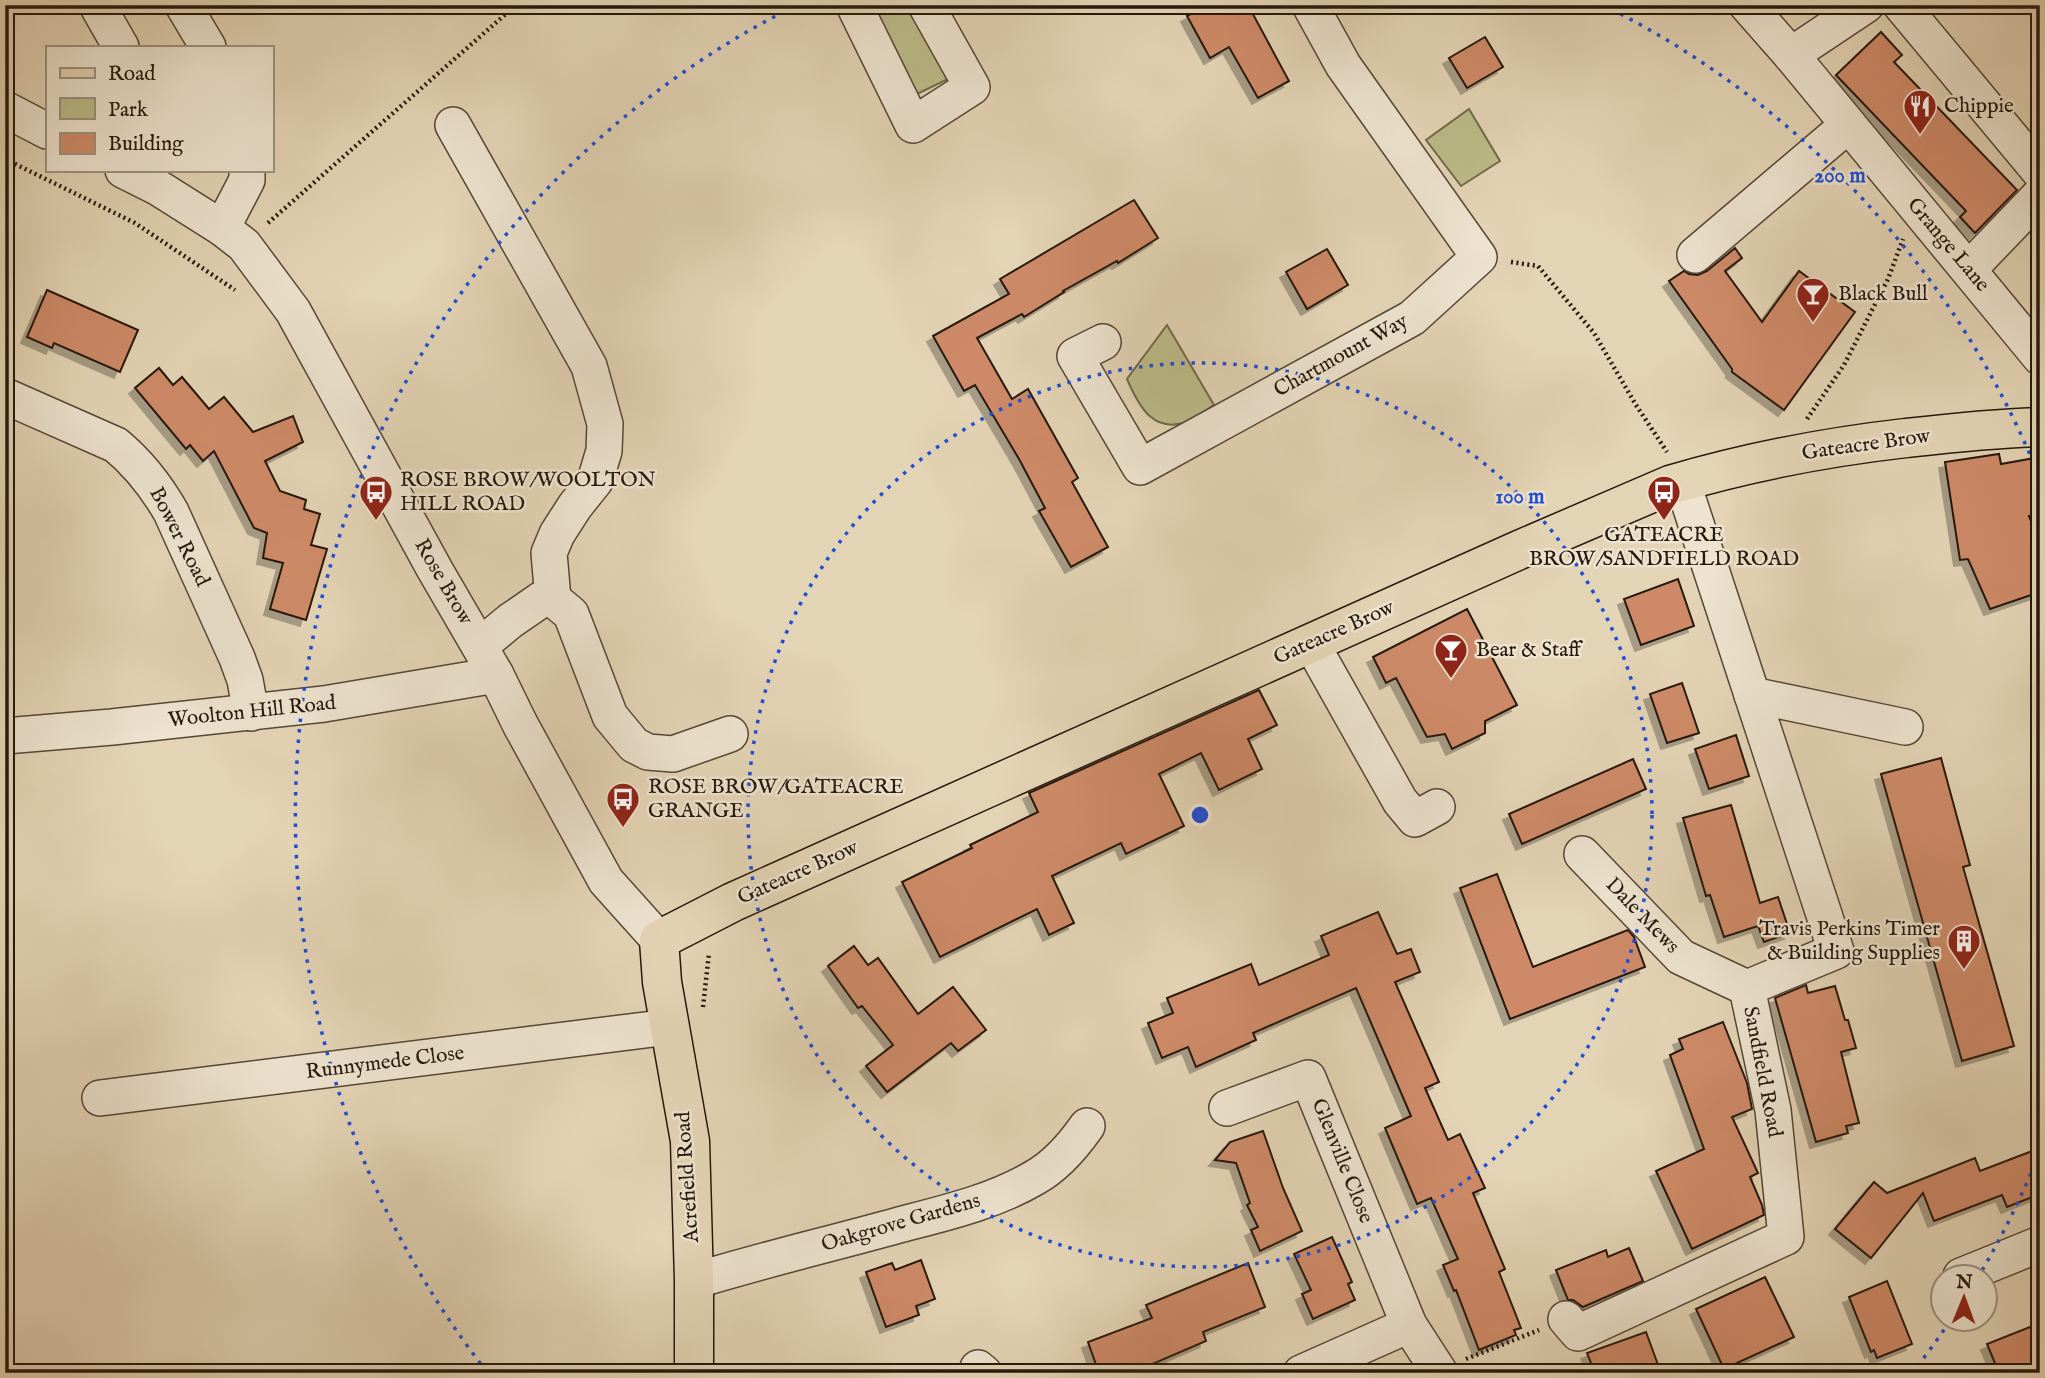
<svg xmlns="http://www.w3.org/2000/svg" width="2045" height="1378" font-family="'IM FELL English',serif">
<defs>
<filter id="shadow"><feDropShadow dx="-6" dy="6" stdDeviation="0" flood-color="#0004"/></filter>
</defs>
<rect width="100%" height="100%" fill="#e3d4b5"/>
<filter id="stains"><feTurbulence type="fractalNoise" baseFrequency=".00286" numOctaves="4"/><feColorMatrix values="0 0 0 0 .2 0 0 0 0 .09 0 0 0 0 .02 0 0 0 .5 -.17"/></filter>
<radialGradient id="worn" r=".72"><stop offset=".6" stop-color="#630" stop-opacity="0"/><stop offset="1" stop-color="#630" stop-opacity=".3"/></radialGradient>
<g fill="#bb8" stroke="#706a4a" stroke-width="2">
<polygon points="868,5 912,5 950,78 913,96"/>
<polygon points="1469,109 1500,161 1461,186 1426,140"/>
<path d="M1167,325L1214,405C1206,410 1198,417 1189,421C1154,435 1139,407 1127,379Z"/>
</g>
<g fill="#ce8a68" stroke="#25180c" stroke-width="2" filter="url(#shadow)">
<polygon points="1207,5 1248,5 1289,81 1258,98 1229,47 1210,58 1187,16"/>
<polygon points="1881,32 1902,55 1894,62 2017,190 1975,233 1960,217 1966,211 1836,75"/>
<polygon points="1485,37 1503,67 1467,88 1449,58"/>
<polygon points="1134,200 1158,238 1118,263 1117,261 1063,291 1064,292 1024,317 1022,314 977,338 1012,399 1028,389 1078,478 1072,482 1108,547 1071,567 1039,511 1045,508 1019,459 975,385 964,391 933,336 1009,294 1000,279"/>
<polygon points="1735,248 1742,258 1725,271 1762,322 1799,271 1855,312 1784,410 1732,372 1732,369 1669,281 1684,271 1689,274 1698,275 1707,271"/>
<polygon points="1327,249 1348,285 1307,309 1286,272"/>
<polygon points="47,290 138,330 120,372 54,343 52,348 27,337"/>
<polygon points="159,368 173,385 182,377 209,409 224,397 253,432 293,416 303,442 265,461 280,491 306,500 304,509 320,514 311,545 327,549 306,620 270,609 283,563 263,558 267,533 254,528 214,451 203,461 190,445 186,449 135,388"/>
<polygon points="1999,454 2001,464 2040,457 2040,514 2029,516 2040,543 2040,592 1990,609 1968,559 1960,560 1945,462"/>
<polygon points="1678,579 1694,626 1641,645 1624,599"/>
<polygon points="1467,609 1517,705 1485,721 1485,733 1452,749 1445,734 1427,737 1396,678 1386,683 1373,657"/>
<polygon points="1682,683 1699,733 1667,743 1650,694"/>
<polygon points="1259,690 1277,725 1248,739 1262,769 1219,790 1201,753 1159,774 1184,826 1126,854 1121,843 1052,876 1074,923 1049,935 1037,909 940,957 902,882 972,848 970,845 1038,812 1029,793"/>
<polygon points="1736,735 1749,776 1709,789 1695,749"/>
<polygon points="1941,758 1970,865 1963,867 2014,1046 1962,1061 1881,774"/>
<polygon points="1633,759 1646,789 1522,844 1509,814"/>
<polygon points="1731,805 1760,903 1778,897 1790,933 1764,942 1758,926 1724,937 1710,895 1706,896 1683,818"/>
<polygon points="1497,874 1533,967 1628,930 1634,937 1645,967 1510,1019 1460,888"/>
<polygon points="1378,912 1397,954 1411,949 1420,972 1395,982 1439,1082 1425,1088 1448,1140 1460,1134 1485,1188 1473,1193 1505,1269 1499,1272 1521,1328 1514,1330 1516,1335 1479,1350 1456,1290 1454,1291 1443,1265 1458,1259 1431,1198 1417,1204 1385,1128 1411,1116 1356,988 1253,1033 1256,1040 1196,1067 1188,1047 1162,1058 1148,1023 1173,1013 1167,998 1251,964 1259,985 1329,955 1321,936"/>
<polygon points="854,946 868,965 878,958 918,1014 953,987 986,1030 958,1051 951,1043 887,1092 866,1066 893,1045 862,1006 858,1008 828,966"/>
<polygon points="1806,985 1808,993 1835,986 1845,1020 1848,1020 1856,1048 1841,1052 1859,1123 1846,1126 1848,1133 1816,1142 1775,998"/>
<polygon points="1723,1022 1747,1083 1752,1109 1732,1117 1758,1173 1750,1177 1762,1205 1764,1215 1692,1249 1656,1171 1704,1149 1670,1055 1683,1049 1679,1039"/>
<polygon points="1263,1131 1283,1188 1302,1231 1260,1251 1251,1230 1258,1227 1247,1205 1250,1203 1236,1163 1215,1160 1230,1142"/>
<polygon points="2040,1148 2040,1194 2007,1207 2002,1195 1934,1221 1923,1193 1871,1258 1835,1229 1874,1182 1887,1193 1975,1158 1980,1171"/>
<polygon points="1332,1237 1352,1282 1348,1284 1355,1300 1313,1319 1302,1294 1311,1290 1294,1254"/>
<polygon points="1629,1248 1643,1281 1583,1307 1573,1300 1568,1300 1556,1270 1606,1250 1608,1257"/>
<polygon points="921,1260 935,1299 916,1306 919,1315 886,1327 866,1272 892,1263 895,1270"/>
<polygon points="1248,1263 1265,1307 1203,1332 1206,1341 1150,1365 1153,1373 1099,1373 1088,1342 1152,1318 1146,1305"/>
<polygon points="1765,1277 1794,1337 1724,1369 1696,1309"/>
<polygon points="1887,1281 1912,1344 1877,1358 1874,1350 1871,1352 1849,1297"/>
<polygon points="2040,1323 2040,1373 1999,1373 1987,1344"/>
<polygon points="1646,1332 1661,1373 1595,1373 1587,1353"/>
</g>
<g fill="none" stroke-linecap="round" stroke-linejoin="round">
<defs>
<g id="minor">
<polyline points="97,5 121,47"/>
<polyline points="183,5 208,47"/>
<polyline points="854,5 913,125 972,87 926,5"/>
<polyline points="1747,5 1791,55 2040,357"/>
<polyline points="1901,5 2040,172"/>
<polyline points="1791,55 1866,5"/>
<polyline points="5,109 47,131"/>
<polyline points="453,125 589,366 605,424 604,451 595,481 575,506 557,534 549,553 553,599"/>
<polyline points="123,170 157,187 222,228 244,245 293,311 435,570 496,675 520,724 606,881 659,940"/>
<polyline points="222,228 247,180 247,170"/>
<polyline points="1695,255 1848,125"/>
<polyline points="1969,269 2040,195"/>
<polyline points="1103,342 1075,356 1140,467 1412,318 1479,257 1343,65 1310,5"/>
<path d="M5,396L116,445C139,464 156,486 171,512L237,658L245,680L251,713"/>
<polyline points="1311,643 1400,801 1415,819 1437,807"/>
<polyline points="480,646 510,621 542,599 553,599 571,614 610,716 634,745 648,752 673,754 730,734"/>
<polyline points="1752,695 1905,727"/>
<polyline points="5,736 112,727 324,704 496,675"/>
<polyline points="1582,854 1681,957 1747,988"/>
<polyline points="100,1098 669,1027"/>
<polyline points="1227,1108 1308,1078 1409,1325 1440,1373"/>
<polyline points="1961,1276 2040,1244"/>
<path d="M694,1281C762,1260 831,1244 899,1225C945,1213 993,1202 1034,1178C1056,1166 1073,1146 1087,1126"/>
<polyline points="1566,1319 1578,1333 1786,1237 1773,1110 1747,988 1836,951 1682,481"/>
<polyline points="978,1368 984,1373"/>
<polyline points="1301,1373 1409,1325"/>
</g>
<path id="major" d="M694,1373V1281L690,1141L662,982L659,940L733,902L1519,550L1670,485C1748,462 1826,447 1906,438C1951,433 1995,428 2040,427"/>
</defs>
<use href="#minor" stroke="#544736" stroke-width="38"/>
<use href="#major" stroke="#25180c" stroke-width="41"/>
<g stroke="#25180c" stroke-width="4.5" stroke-dasharray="2 3.5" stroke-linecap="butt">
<polyline points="5,159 135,223 235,290"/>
<polyline points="268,223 516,5"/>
<polyline points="1511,262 1538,266 1594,333 1636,405 1667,452"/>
<polyline points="1807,419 1844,365 1888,279 1903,239"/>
<polyline points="703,1007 709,953"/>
<polyline points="1466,1359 1539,1330"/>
</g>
<use href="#minor" stroke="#ede3cf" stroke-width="35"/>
<use href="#major" stroke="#e3d4b5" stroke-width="38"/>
</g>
<g fill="none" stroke="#1d4ed8" stroke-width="3.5" stroke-dasharray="3.5 7">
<circle cx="1200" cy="815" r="452"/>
<path d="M2039 1154A905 905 0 0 1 1980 1274M1950 1321A905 905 0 0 1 1913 1372M487 1372A905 905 0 0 1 789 9M1611 9A905 905 0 0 1 2039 476"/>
</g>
<defs>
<symbol id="restaurant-pin" viewBox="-11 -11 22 30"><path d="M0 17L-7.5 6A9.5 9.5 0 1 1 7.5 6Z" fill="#8f2418" stroke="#ede3cf"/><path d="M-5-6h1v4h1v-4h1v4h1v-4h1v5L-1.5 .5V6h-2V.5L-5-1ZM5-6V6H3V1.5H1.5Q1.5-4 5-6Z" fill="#fff"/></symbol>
<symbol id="bar-pin" viewBox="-11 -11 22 30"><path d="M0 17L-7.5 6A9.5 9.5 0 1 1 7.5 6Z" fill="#8f2418" stroke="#ede3cf"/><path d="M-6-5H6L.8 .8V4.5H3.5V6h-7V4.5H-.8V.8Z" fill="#fff"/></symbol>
<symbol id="bus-pin" viewBox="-11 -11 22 30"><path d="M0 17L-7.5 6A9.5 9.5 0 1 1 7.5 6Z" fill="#8f2418" stroke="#ede3cf"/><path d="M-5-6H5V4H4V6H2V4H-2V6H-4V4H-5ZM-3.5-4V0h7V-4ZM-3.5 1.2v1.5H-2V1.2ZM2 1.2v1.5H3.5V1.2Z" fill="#fff"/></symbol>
<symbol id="building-pin" viewBox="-11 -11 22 30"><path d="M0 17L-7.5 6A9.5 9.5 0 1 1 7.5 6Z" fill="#8f2418" stroke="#ede3cf"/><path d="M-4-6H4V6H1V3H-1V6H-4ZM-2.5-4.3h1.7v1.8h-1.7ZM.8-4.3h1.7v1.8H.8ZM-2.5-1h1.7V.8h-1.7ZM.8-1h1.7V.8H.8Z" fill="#fff"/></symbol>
</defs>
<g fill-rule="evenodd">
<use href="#restaurant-pin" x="1901" y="87" width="38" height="52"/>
<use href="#bar-pin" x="1794" y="275" width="38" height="52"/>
<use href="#bus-pin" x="357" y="473" width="38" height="52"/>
<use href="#bus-pin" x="1645" y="473" width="38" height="52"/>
<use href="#bar-pin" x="1432" y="631" width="38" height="52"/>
<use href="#bus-pin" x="604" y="780" width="38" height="52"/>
<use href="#building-pin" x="1945" y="922" width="38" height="52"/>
</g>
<g text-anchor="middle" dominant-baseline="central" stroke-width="5" stroke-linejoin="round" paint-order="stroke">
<g font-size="21" fill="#25180c" stroke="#ede3cf" text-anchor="start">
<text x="1944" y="106">Chippie</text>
<text x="1838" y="294">Black Bull</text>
<text x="400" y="480">ROSE BROW/WOOLTON<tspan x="400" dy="24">HILL ROAD</tspan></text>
<text x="1664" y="535" text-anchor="middle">GATEACRE<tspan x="1664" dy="24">BROW/SANDFIELD ROAD</tspan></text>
<text x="1476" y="650">Bear &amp; Staff</text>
<text x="648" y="787">ROSE BROW/GATEACRE<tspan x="648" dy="24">GRANGE</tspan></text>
<text x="1940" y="929" text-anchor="end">Travis Perkins Timer<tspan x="1940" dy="24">&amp; Building Supplies</tspan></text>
</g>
<g font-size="21" fill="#25180c" stroke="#ede3cf">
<text transform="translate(1948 245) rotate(50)">Grange Lane</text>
<text transform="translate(1341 356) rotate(-29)">Chartmount Way</text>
<text transform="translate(1866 445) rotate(-8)">Gateacre Brow</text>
<text transform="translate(179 537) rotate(63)">Bower Road</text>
<text transform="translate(443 582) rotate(60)">Rose Brow</text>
<text transform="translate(1334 633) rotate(-24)">Gateacre Brow</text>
<text transform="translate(252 712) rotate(-6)">Woolton Hill Road</text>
<text transform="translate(798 873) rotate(-24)">Gateacre Brow</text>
<text transform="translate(1642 916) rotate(46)">Dale Mews</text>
<text transform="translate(385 1063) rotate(-7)">Runnymede Close</text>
<text transform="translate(1762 1072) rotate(79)">Sandfield Road</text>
<text transform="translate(1342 1161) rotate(68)">Glenville Close</text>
<text transform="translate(688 1177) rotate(-94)">Acrefield Road</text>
<text transform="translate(901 1223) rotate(-16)">Oakgrove Gardens</text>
</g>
</g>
<circle cx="1200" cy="815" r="10" fill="#1d4ed8" stroke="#ede3cf" stroke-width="3.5"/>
<g font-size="21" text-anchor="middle" font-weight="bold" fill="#1d4ed8" stroke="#ede3cf" stroke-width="5" stroke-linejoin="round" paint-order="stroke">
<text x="1840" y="182">200 m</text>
<text x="1520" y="503">100 m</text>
</g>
<rect width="2045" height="1378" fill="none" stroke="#e3d4b5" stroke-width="28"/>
<rect x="7" y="7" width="2031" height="1364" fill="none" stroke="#25180c" stroke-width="3.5"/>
<rect x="14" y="14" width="2017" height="1350" fill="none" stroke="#25180c" stroke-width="2"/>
<rect x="46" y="46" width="228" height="126" fill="#ede3cf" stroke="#9d9281" stroke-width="2"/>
<rect x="60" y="68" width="35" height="10" fill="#e3d4b5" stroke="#9d9281" stroke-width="2"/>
<text x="108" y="80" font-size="21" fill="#25180c">Road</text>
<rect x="60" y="98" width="35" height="21" fill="#bbbb88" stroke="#9d9281" stroke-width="2"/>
<text x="108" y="116" font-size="21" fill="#25180c">Park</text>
<rect x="60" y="133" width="35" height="21" fill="#ce8a68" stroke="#9d9281" stroke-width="2"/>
<text x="108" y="150" font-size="21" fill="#25180c">Building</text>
<g transform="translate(1964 1298) rotate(1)"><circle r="33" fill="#ede3cf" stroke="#9d9281" stroke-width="2"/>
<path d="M0-5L12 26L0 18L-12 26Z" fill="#8f2418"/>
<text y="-10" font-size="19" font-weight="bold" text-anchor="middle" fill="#25180c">N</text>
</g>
<rect width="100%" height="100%" filter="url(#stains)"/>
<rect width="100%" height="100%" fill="url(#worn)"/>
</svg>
